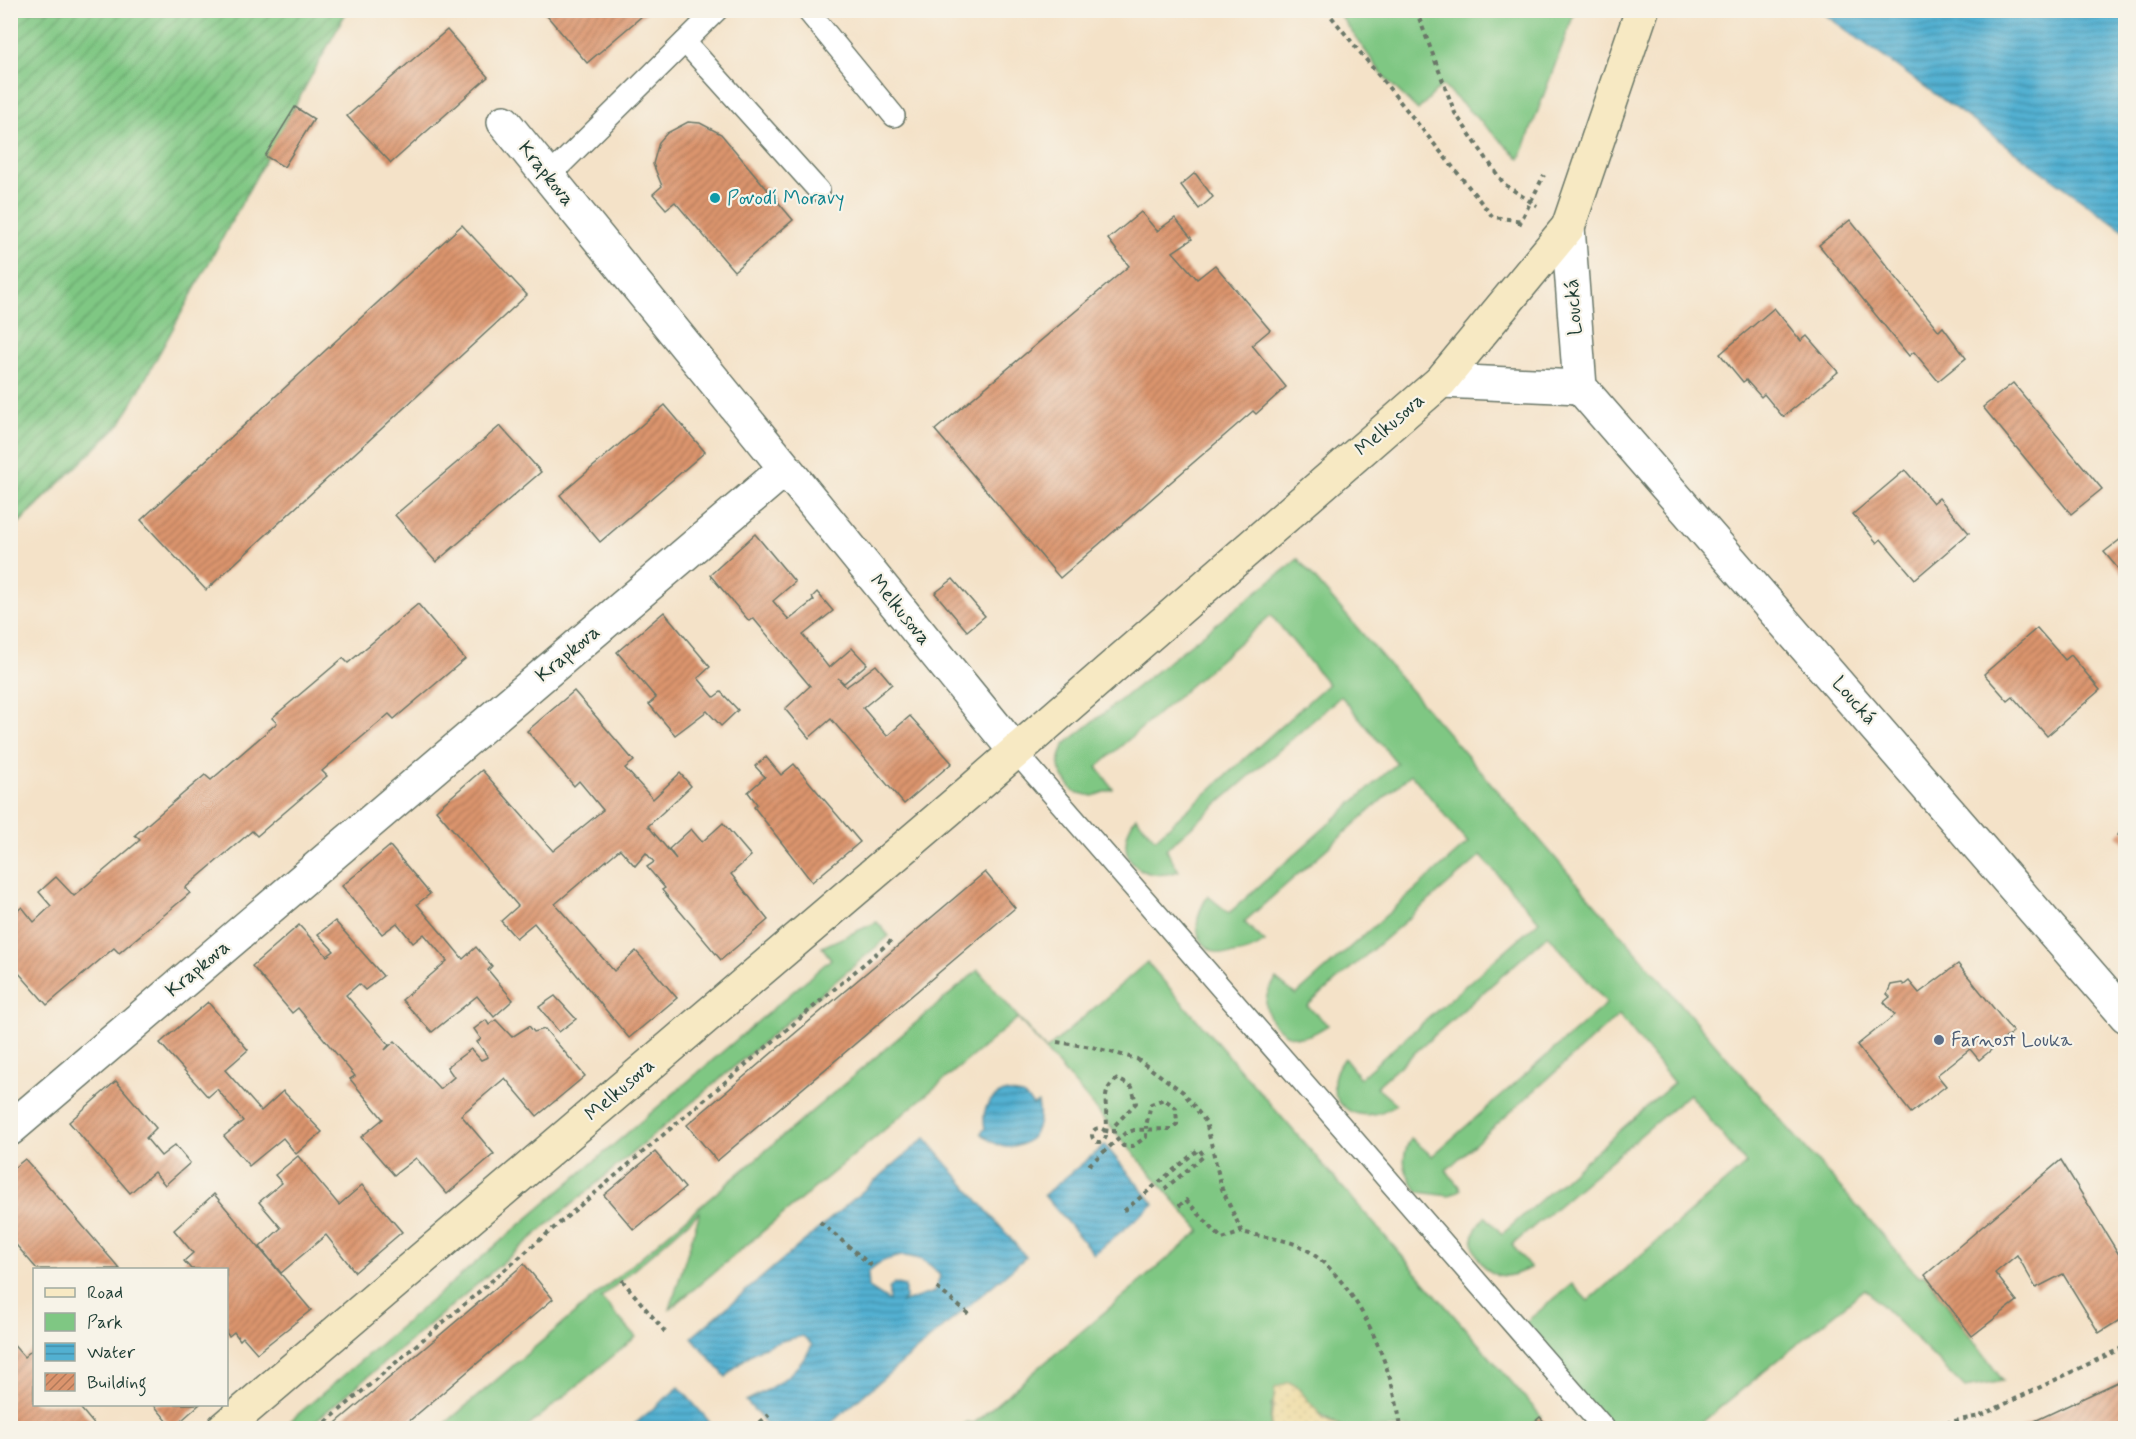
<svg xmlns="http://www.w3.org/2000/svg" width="2136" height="1439" font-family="Mynerve,sans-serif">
<defs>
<pattern id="sand-dots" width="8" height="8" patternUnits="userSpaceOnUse" patternTransform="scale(1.5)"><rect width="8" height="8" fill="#eeda9e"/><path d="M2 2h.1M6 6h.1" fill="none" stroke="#ccbc89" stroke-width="1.8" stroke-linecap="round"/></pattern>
<pattern id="garden-furrows" width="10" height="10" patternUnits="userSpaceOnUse" patternTransform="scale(1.5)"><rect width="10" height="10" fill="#7fc783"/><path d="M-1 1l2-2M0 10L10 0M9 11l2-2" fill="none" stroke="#67a36c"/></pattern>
<pattern id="water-rules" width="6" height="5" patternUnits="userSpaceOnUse" patternTransform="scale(1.5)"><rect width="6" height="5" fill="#52b0d1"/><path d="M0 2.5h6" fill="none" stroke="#4390aa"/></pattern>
<pattern id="building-hatch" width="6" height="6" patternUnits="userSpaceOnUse" patternTransform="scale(1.5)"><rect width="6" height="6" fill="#db946d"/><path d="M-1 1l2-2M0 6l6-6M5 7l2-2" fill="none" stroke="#b17a5a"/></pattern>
</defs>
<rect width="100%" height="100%" fill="#f7f3e8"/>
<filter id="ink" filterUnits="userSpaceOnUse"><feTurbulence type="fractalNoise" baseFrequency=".0167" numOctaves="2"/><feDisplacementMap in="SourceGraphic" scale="12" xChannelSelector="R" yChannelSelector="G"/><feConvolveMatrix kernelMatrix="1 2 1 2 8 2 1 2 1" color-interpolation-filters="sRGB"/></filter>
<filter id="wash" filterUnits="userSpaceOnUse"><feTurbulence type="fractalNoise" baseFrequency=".008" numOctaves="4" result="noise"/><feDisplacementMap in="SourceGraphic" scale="24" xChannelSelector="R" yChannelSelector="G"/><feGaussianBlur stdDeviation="1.35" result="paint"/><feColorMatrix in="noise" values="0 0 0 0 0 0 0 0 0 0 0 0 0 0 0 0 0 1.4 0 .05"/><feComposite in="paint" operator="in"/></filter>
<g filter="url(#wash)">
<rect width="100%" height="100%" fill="#f4e2c8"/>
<g fill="#7fc783" stroke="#4f825c" stroke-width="1.5">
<polygon points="1337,11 1575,11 1520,159 1442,85 1418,110 1384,77"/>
<path d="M1298,559L1766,1103L1919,1277L1925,1275L2003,1381L1965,1388L1865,1289L1695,1428H1610L1521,1326L1572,1284L1588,1301L1746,1164L1689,1094L1512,1245L1531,1268C1520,1272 1510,1278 1498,1275C1485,1272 1474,1255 1473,1242C1472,1232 1480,1223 1485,1216L1502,1234L1674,1083L1619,1015L1446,1170L1461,1189L1449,1196L1419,1192C1404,1174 1399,1159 1411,1138L1432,1156L1607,1003L1548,935L1376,1087L1396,1104C1355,1134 1314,1096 1344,1058L1360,1078L1539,921L1481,856L1307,1006L1328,1025C1320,1030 1308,1038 1297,1037C1279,1036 1262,1014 1267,996C1268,990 1273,984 1276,979L1296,995L1468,843L1411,774L1244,922L1265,942C1222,972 1176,943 1208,896L1229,913L1397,763L1341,696L1166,849L1179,871C1138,885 1110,853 1136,817L1155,839L1328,684L1271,615L1097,767L1113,789L1093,796L1074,792C1059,772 1054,768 1065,744Z"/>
<polygon points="877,922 889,936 307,1428 282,1428 831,959 822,947"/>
<polygon points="1147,962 1541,1416 1527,1428 1343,1428 1314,1410 1297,1386 1271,1404 1270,1428 960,1428 967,1422 974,1423 1200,1231 1018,1018 670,1309 700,1212 601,1298 636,1337 526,1428 440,1428 978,970 1046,1050"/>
</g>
<polygon fill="url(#sand-dots)" stroke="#868c69" stroke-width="1.5" points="1289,1382 1296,1386 1324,1419 1343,1428 1270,1428 1275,1388"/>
<polygon fill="url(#garden-furrows)" stroke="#4f825c" stroke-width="1.5" points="11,11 347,11 121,423 11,531"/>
<g fill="url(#water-rules)" stroke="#387682" stroke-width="1.5" fill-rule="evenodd">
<polygon points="1820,11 2125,11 2125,231"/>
<path d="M1004,1092L1023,1095L1033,1105L1038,1103C1047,1142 1009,1162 981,1133L985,1128C981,1111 988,1098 1004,1092Z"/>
<path d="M925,1138L1026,1257L825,1428H770L746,1401C773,1388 799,1373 812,1345L803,1336C768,1343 750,1350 726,1377L692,1337ZM902,1256C919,1257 930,1262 940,1276L934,1292L901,1303L905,1299V1286L894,1283L889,1289V1301L869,1288L868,1273C877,1261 888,1259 902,1256Z"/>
<polygon points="1105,1145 1154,1204 1094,1254 1044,1195"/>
<polygon points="679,1387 715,1428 630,1428"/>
</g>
<g id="blocks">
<g fill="url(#building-hatch)">
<polygon points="542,10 649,10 587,63"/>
<polygon points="447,30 488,77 391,163 347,116"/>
<polygon points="295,107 314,119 284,167 265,156"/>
<polygon points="688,122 700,123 721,134 793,220 734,271 675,202 666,209 653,194 662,186 653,164 659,142 667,133"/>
<polygon points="1195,173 1213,197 1199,209 1181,185"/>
<polygon points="1141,212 1157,231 1175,218 1192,239 1173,252 1197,279 1215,265 1270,330 1252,345 1286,387 1256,414 1253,411 1060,578 935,430 1129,266 1108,239"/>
<polygon points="1850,220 1939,331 1943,327 1966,358 1938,381 1914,352 1909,356 1819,245"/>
<polygon points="462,225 527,295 206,590 141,520"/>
<polygon points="1774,308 1801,341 1807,336 1838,372 1783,417 1764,394 1761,397 1746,380 1743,382 1720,354"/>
<polygon points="2013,383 2102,489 2071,514 1983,407"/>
<polygon points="665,405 705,452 600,542 560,495"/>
<polygon points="500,426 541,472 436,562 395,515"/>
<polygon points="1905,470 1933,503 1939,498 1969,533 1915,579 1881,539 1877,543 1853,514"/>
<polygon points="755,534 795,582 773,601 789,620 814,600 812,597 817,592 833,611 803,635 829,668 852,648 867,664 844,683 838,678 846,687 876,665 892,684 863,708 887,736 910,716 952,763 904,804 831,719 809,738 785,709 810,686 753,618 749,621 710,575"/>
<polygon points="2126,535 2126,578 2104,552"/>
<polygon points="953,579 985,616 967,631 935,593"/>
<polygon points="418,604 465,659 394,719 389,714 322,771 327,776 257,836 252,831 185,888 190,893 119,953 114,948 47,1005 10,963 10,917 22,907 34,922 51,906 39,892 56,877 74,896 140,840 135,835 205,775 211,780 277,723 272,718 343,658 348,663"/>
<polygon points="664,612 710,667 698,678 714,697 721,692 738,710 721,726 707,711 675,735 649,704 656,698 617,652"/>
<polygon points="2037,628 2065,660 2071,655 2100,690 2047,736 2013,697 2008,701 1984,674"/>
<polygon points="574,691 634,761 625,768 653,799 680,773 691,786 648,826 676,859 669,849 691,829 702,842 723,823 751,856 731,874 768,920 721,960 662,890 665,888 647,867 654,862 646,853 635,866 620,849 555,904 614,971 636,951 677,998 629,1038 534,923 516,938 501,921 518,906 436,810 482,770 553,851 603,810 579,781 574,786 527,731"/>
<polygon points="766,757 781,775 794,764 860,842 812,882 754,807 757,804 748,792 765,777 755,766"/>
<polygon points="2126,828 2126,844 2117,835"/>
<polygon points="390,846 430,894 417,904 463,959 476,947 492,966 488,970 513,1000 494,1017 477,996 432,1032 402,1000 447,961 424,934 413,943 397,923 382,934 342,886"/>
<polygon points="985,872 1015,908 717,1161 687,1125"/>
<polygon points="335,921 383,976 365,990 359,984 346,995 389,1045 385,1050 395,1041 440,1089 454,1077 447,1067 471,1049 481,1060 488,1057 477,1042 481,1039 474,1029 486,1020 489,1025 496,1020 512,1037 529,1026 534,1032 545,1029 585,1076 537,1116 505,1078 461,1115 494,1154 447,1194 416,1158 394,1175 361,1137 383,1119 350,1079 355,1076 298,1008 292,1013 252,966 299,925 327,956 334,951 318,934"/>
<polygon points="1958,964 2013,1032 1979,1060 1970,1049 1937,1075 1946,1086 1911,1113 1857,1045 1895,1015 1884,1002 1890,997 1887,994 1891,985 1902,983 1904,985 1909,981 1919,993"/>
<polygon points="555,996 576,1019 559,1032 539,1007"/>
<polygon points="208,1002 248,1050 225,1070 261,1111 283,1091 322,1132 296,1154 283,1138 249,1166 224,1136 243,1121 217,1089 208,1097 160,1043"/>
<polygon points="116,1081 156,1128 146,1138 161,1156 175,1145 190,1163 165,1185 154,1172 130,1193 69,1122"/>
<polygon points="655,1152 685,1188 634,1230 604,1195"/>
<polygon points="298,1156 339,1205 362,1185 402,1232 355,1272 326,1235 281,1273 260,1247 281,1228 259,1202 282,1183 275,1175"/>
<polygon points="25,1159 120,1269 37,1269 10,1238 10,1171"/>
<polygon points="2061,1160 2126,1266 2126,1316 2099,1333 2063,1274 2036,1288 2017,1255 1995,1273 2017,1301 1972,1336 1925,1275"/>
<polygon points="214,1194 311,1310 257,1353 243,1337 240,1340 234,1332 229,1336 226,1333 226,1269 191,1269 184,1261 193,1253 174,1230"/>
<polygon points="524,1264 553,1299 401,1428 330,1428"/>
<polygon points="10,1341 24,1357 34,1348 34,1404 77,1404 97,1428 15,1428 10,1423"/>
<polygon points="2126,1378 2126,1428 2020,1428"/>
<polygon points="153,1404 200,1404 173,1428"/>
<polygon points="1540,1417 1550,1428 1527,1428"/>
</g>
</g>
</g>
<g filter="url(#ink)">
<use href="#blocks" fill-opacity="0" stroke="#6a7768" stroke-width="1.5"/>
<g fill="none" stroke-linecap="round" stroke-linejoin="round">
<defs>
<g id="lane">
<polyline points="807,10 894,116"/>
<polyline points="685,42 819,191"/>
<polyline points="548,177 717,10"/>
<polyline points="1016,752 1604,1428"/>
</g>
<g id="street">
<polyline points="504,122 1016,752"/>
<polyline points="1568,227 1580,387 2126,1016"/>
<polyline points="1441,381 1580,387"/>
<polyline points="10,1129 785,469"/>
</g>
<polyline id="secondary" points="224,1428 967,794 1441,381 1568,227 1642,10"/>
</defs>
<use href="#lane" stroke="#6a7768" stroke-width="24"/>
<use href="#street" stroke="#6a7768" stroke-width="36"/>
<use href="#secondary" stroke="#6a7768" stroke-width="36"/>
<g stroke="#6a7768" stroke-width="4" stroke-dasharray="4.5 4.5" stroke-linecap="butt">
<polyline points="1326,10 1493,217 1523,221"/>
<polyline points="1416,10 1455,113 1504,184 1537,206"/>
<polyline points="1519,225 1544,175"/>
<path d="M1057,1042L1092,1047L1137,1059L1183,1092L1206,1122L1222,1189L1242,1232C1261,1237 1288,1239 1304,1248C1359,1281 1393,1368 1401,1428"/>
<circle cx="1099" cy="1135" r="7"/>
<polyline points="1089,1165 1124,1134 1134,1130 1171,1129 1177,1124 1176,1108 1164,1099 1151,1104 1146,1126"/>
<polyline points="1179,1206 1186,1200 1222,1239 1242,1232"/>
<polyline points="1124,1211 1199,1149 1204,1156 1162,1191"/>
<polyline points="820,1222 873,1267"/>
<polyline points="622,1280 666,1333"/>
<polyline points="937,1288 970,1315"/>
<polyline points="319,1428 892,940"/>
<polyline points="753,1428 769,1415"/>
<polyline points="774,1428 778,1424"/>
<polyline points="1789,1428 1801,1428"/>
<polyline points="1919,1428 1980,1416 2126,1346"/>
</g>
<use href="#lane" stroke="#fff" stroke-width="21"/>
<use href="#street" stroke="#fff" stroke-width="33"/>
<use href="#secondary" stroke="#f7e9c3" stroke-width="33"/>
<path stroke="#6a7768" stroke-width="4" stroke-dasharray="4.5 4.5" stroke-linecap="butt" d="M1106,1133C1110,1113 1097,1091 1118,1079L1132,1087L1136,1103L1114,1126V1134L1123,1146H1133L1146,1137V1126"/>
</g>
</g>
<circle fill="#0f9aa8" stroke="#f7f3e8" stroke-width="2" cx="715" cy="198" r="6"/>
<circle fill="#5c6f8a" stroke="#f7f3e8" stroke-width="2" cx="1939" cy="1040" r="6"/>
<g text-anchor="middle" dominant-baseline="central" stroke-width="4.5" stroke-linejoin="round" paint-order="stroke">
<g font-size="20" fill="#1f3d34" stroke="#f7f3e8">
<text transform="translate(546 174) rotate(51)">Krapkova</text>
<text transform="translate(1574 307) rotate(-94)">Loucká</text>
<text transform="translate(1390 425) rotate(-41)">Melkusova</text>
<text transform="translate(900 610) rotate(51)">Melkusova</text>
<text transform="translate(568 654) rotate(-40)">Krapkova</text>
<text transform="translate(1854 701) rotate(49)">Loucká</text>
<text transform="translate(198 969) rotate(-40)">Krapkova</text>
<text transform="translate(620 1090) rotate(-41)">Melkusova</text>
</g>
<g font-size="20" fill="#0d838f" stroke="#f7f3e8" text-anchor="start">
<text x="727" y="198">Povodí Moravy</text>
</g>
<g font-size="20" fill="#4e5e75" stroke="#f7f3e8" text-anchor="start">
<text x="1951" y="1040">Farnost Louka</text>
</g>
</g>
<rect width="2136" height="1439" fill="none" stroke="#f7f3e8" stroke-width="36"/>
<rect x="33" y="1268" width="195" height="138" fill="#f7f3e8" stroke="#a1aaa0" stroke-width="1.5"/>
<rect x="45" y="1288" width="30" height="9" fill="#f7e9c3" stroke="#a1aaa0" stroke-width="1.5"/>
<text x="87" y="1298" font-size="18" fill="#1f3d34">Road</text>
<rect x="45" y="1313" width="30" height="18" fill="#7fc783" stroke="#a1aaa0" stroke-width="1.5"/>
<text x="87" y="1328" font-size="18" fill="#1f3d34">Park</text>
<rect x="45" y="1343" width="30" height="18" fill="url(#water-rules)" stroke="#a1aaa0" stroke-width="1.5"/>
<text x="87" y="1358" font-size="18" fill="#1f3d34">Water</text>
<rect x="45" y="1373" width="30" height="18" fill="url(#building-hatch)" stroke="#a1aaa0" stroke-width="1.5"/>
<text x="87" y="1388" font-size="18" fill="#1f3d34">Building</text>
</svg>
